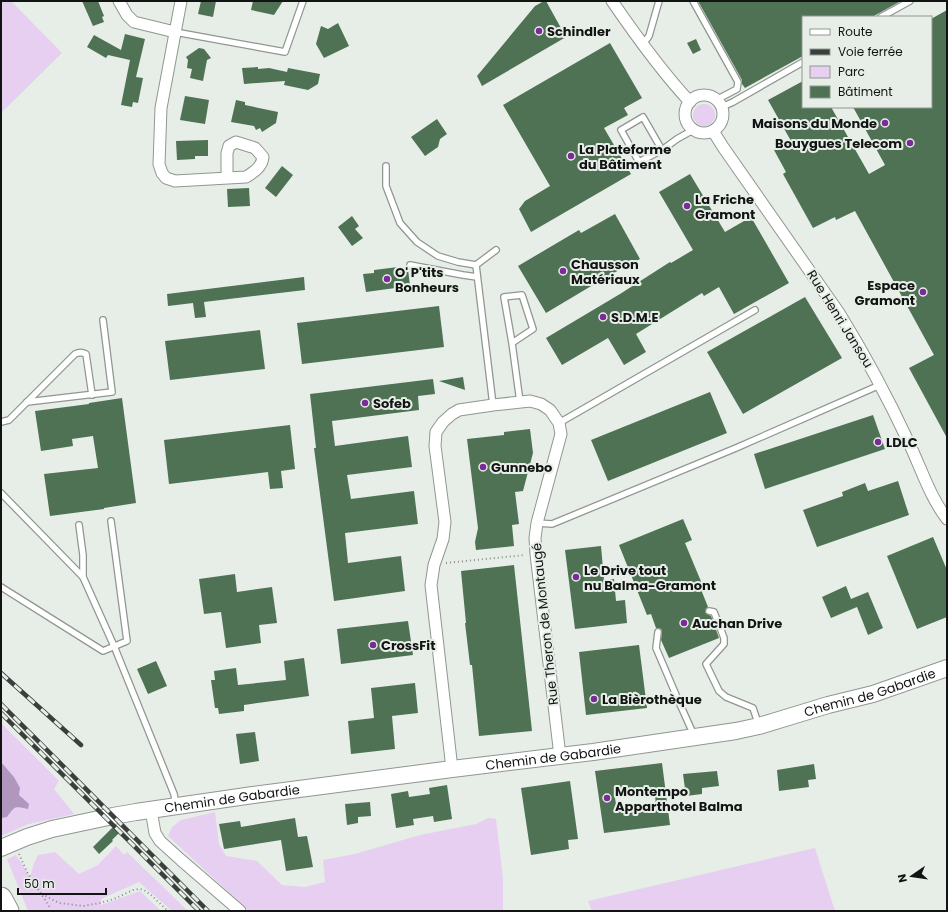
<svg xmlns="http://www.w3.org/2000/svg" width="948" height="912" font-family="Poppins,sans-serif">
<rect width="100%" height="100%" fill="#e7eee8"/>
<g fill="#e6cff0">
<polygon points="1,1 11,1 62,53 1,113"/>
<circle cx="704" cy="115" r="11"/>
<path d="M1,723L59,781L54,789L74,814L29,824L1,836V818L7,817C15,806 14,806 28,808L19,795L14,777L1,762Z"/>
<polygon points="215,812 219,844 226,856 257,861 282,885 305,887 325,882 323,860 355,854 420,835 476,824 488,818 496,819 503,878 503,911 249,911 168,836 172,827 181,820"/>
<polygon points="116,846 124,855 127,852 188,911 172,911 139,882 101,899 101,905 140,891 161,911 28,911 7,859 16,855 30,877 34,863 38,855 55,852 79,874 98,865"/>
<polygon points="815,848 835,911 592,911 588,901"/>
</g>
<path fill="#b196bd" d="M1,762L14,777L20,788L19,795L29,804L28,809C14,806 15,806 7,817L2,818Z"/>
<g fill="#4e7253" fill-rule="evenodd">
<polygon points="82,1 98,1 104,16 102,17 104,22 93,26"/>
<polygon points="201,1 216,1 213,17 198,14"/>
<polygon points="253,1 283,1 274,15 251,10"/>
<polygon points="544,1 546,1 566,37 482,86 477,76 535,6"/>
<polygon points="698,1 901,1 872,17 803,17 803,56 745,88 742,84 742,80"/>
<polygon points="947,10 947,438 909,368 934,355 855,211 836,220 835,217 813,228 783,174 786,172 774,150 791,141 768,100 803,81 803,107 831,107 869,174 885,165 853,107 931,107 931,19"/>
<polygon points="338,23 349,46 324,58 316,44 321,26 328,29"/>
<polygon points="125,34 145,39 136,77 143,78 138,103 133,102 132,107 121,105 130,60 108,55 106,58 87,47 94,35 121,50"/>
<polygon points="696,39 701,50 693,54 687,43"/>
<polygon points="610,43 642,98 624,108 628,115 604,128 631,174 531,232 519,209 525,201 550,186 503,105"/>
<polygon points="199,48 204,49 211,58 207,60 203,81 190,78 192,69 187,68 188,60 186,57"/>
<polygon points="258,67 258,69 269,68 287,72 288,68 320,74 318,84 308,90 284,85 285,81 244,84 242,68"/>
<polygon points="185,96 209,100 205,124 180,120"/>
<polygon points="236,100 245,102 245,105 278,112 276,123 262,132 260,128 256,130 254,126 231,122"/>
<polygon points="437,119 447,134 440,139 438,147 425,156 411,137"/>
<polygon points="208,140 208,156 195,156 195,159 177,160 176,141"/>
<polygon points="282,166 293,175 276,197 265,188"/>
<polygon points="690,174 725,232 751,217 789,283 734,314 719,287 704,296 702,293 636,334 646,352 624,365 608,338 562,365 546,338 620,294 670,262 671,263 693,250 659,192"/>
<polygon points="249,188 250,206 228,207 227,189"/>
<polygon points="615,214 640,259 608,276 546,313 518,266 579,230 581,233"/>
<polygon points="352,216 359,226 355,229 363,238 352,246 338,227"/>
<polygon points="398,267 398,270 408,269 410,286 366,292 363,274 374,273 374,270"/>
<polygon points="304,277 305,290 204,302 206,317 195,318 193,303 168,306 167,294"/>
<polygon points="805,297 842,358 743,414 707,352"/>
<polygon points="439,306 444,347 302,364 297,323"/>
<polygon points="260,330 265,369 170,380 165,341"/>
<polygon points="463,377 465,390 439,381"/>
<polygon points="433,379 435,394 418,396 419,410 332,421 335,446 408,436 412,467 347,475 351,499 414,491 418,524 345,533 348,563 401,556 405,591 334,601 314,448 316,448 310,394"/>
<polygon points="710,392 727,433 608,481 591,440"/>
<polygon points="122,398 136,503 104,508 104,509 50,516 44,474 98,468 93,436 72,439 73,446 41,451 35,411 89,404 89,403"/>
<polygon points="873,415 885,449 765,489 754,454"/>
<polygon points="290,425 295,469 281,471 283,488 270,489 268,472 169,484 164,440"/>
<polygon points="530,429 533,453 523,491 515,492 519,524 512,525 514,546 476,550 475,542 478,528 467,439 504,435 504,432"/>
<polygon points="898,481 909,515 817,547 803,510 843,496 842,492 865,483 868,491"/>
<polygon points="683,519 692,540 685,543 705,591 702,592 708,607 706,609 705,612 707,614 711,616 719,638 669,658 661,640 662,630 659,628 656,628 651,614 647,615 619,545"/>
<polygon points="933,537 947,570 947,617 917,629 887,556"/>
<polygon points="601,546 604,580 614,579 616,601 625,600 627,623 575,629 565,550"/>
<polygon points="514,565 532,731 479,736 472,665 470,665 465,623 466,623 461,571"/>
<polygon points="235,574 237,592 272,587 277,623 259,625 261,643 226,648 221,612 204,614 199,579"/>
<polygon points="846,586 851,599 868,592 883,628 868,635 857,607 831,618 822,597"/>
<polygon points="408,621 413,655 341,664 337,629"/>
<polygon points="639,645 647,708 586,715 579,652"/>
<polygon points="304,658 309,696 244,705 244,711 219,714 218,708 215,708 211,680 215,680 214,671 236,668 238,685 286,680 284,661"/>
<polygon points="156,661 167,686 148,694 137,669"/>
<polygon points="415,683 418,713 392,716 395,749 351,754 348,721 374,718 371,688"/>
<polygon points="255,732 259,761 240,764 236,734"/>
<path d="M662,763L670,825L604,833L595,771ZM654,787L656,805L617,810L614,792Z"/>
<polygon points="814,764 816,779 808,780 809,787 779,791 777,770"/>
<polygon points="717,771 719,786 702,788 702,794 686,796 683,774"/>
<polygon points="570,781 578,839 568,840 569,849 531,855 521,788"/>
<polygon points="447,785 452,819 434,822 433,816 413,819 414,825 396,828 391,794 408,791 409,797 430,794 429,788"/>
<polygon points="370,802 371,816 358,817 358,823 347,825 345,804"/>
<polygon points="295,818 298,837 307,836 313,867 286,871 281,840 224,849 219,824 240,821 241,827"/>
<polygon points="114,826 120,832 112,840 113,841 99,854 93,847"/>
</g>
<g fill="none" stroke-linecap="round" stroke-linejoin="round">
<defs>
<g id="lane">
<polyline points="693,1 738,82 737,89 716,100"/>
<polyline points="881,17 910,1"/>
<polyline points="175,32 285,52 303,1"/>
<polyline points="643,44 649,36 659,1"/>
<polyline points="722,107 733,102 803,62"/>
<polyline points="662,150 643,117 621,130 639,162 662,150 677,139 693,130"/>
<polyline points="386,166 386,186 400,223 417,242 438,256 458,262 476,265"/>
<polyline points="410,265 463,275 477,277"/>
<polyline points="512,343 504,297 522,295 533,329 512,343 520,402"/>
<polyline points="27,402 112,392 103,320"/>
<polyline points="493,405 476,265 496,250"/>
<path d="M1,422L9,420L75,354C79,352 82,352 86,354L92,395"/>
<polyline points="559,423 755,310"/>
<polyline points="1,493 83,577 114,646 174,794 176,805"/>
<polyline points="537,523 552,524 736,448 880,385"/>
<polyline points="79,525 83,555 83,577"/>
<polyline points="1,587 103,651 127,641 111,521"/>
<polyline points="709,611 714,612 724,638 724,644 706,664 719,691 726,697 753,708 759,726"/>
<polyline points="658,632 656,648 679,702 692,731 693,736"/>
</g>
<g id="street">
<polyline points="119,1 127,15 134,22 175,32"/>
<path d="M181,1L161,108L159,164L162,173L166,178L175,181L246,177C254,172 262,167 263,157L255,148L236,142L229,146L227,153V177"/>
<path d="M612,1C636,36 661,71 690,102"/>
<circle cx="704" cy="114" r="19"/>
<path d="M713,131L723,147L839,313C865,355 888,398 909,443C921,468 930,497 947,519"/>
<polyline points="452,769 431,585 434,565 443,539 445,522 435,446 436,432 443,422 452,414 459,410 493,405 530,401 541,404 550,410 559,423 561,434 537,523 535,538 536,554 560,756"/>
<polyline points="151,810 155,833 160,841 181,860 240,911"/>
</g>
<g id="secondary">
<path id="s1" d="M1,848L27,837L52,829L113,816L136,812L253,795L452,769L593,752L736,731L759,726L828,705L873,694L947,668"/>
</g>
<polyline id="highway" points="1,898 8,911"/>
</defs>
<use href="#lane" stroke="#909690" stroke-width="8"/>
<use href="#street" stroke="#909690" stroke-width="13"/>
<use href="#secondary" stroke="#909690" stroke-width="18"/>
<use href="#highway" stroke="#909690" stroke-width="23"/>
<g stroke="#888d89" stroke-width="2" stroke-dasharray="1 3" stroke-linecap="butt">
<polyline points="446,563 525,555"/>
<polyline points="19,854 27,872 51,909"/>
<polyline points="42,894 59,903 83,906 100,903 114,899 133,890 140,889 144,890 151,895 168,911"/>
</g>
<use href="#lane" stroke="#fff" stroke-width="5.5"/>
<use href="#street" stroke="#fff" stroke-width="11"/>
<use href="#secondary" stroke="#fff" stroke-width="16"/>
<use href="#highway" stroke="#fff" stroke-width="21"/>
<defs>
<g id="rail">
<polyline points="1,673 81,745"/>
<polyline points="1,704 208,911"/>
<polyline points="1,713 199,911"/>
</g>
</defs>
<use href="#rail" stroke="#3b3f3c" stroke-width="4.5"/>
<use href="#rail" stroke="#e7eee8" stroke-width="3" stroke-dasharray="9" stroke-linecap="butt"/>
</g>
<g fill="#7c2999" stroke="#e7eee8" stroke-width="1.5">
<circle cx="539" cy="31" r="4"/>
<circle cx="885" cy="123" r="4"/>
<circle cx="910" cy="143" r="4"/>
<circle cx="571" cy="156" r="4"/>
<circle cx="687" cy="206" r="4"/>
<circle cx="563" cy="271" r="4"/>
<circle cx="387" cy="279" r="4"/>
<circle cx="923" cy="292" r="4"/>
<circle cx="603" cy="317" r="4"/>
<circle cx="365" cy="403" r="4"/>
<circle cx="878" cy="442" r="4"/>
<circle cx="483" cy="467" r="4"/>
<circle cx="576" cy="577" r="4"/>
<circle cx="684" cy="623" r="4"/>
<circle cx="373" cy="645" r="4"/>
<circle cx="594" cy="699" r="4"/>
<circle cx="607" cy="798" r="4"/>
</g>
<g text-anchor="middle" dominant-baseline="central" stroke-width="4" stroke-linejoin="round" paint-order="stroke">
<g font-size="13" font-weight="bold" fill="#111412" stroke="#e7eee8" text-anchor="start">
<text x="547" y="31">Schindler</text>
<text x="877" y="123" text-anchor="end">Maisons du Monde</text>
<text x="902" y="143" text-anchor="end">Bouygues Telecom</text>
<text x="579" y="149">La Plateforme<tspan x="579" dy="15">du Bâtiment</tspan></text>
<text x="695" y="199">La Friche<tspan x="695" dy="15">Gramont</tspan></text>
<text x="571" y="264">Chausson<tspan x="571" dy="15">Matériaux</tspan></text>
<text x="395" y="272">O' P'tits<tspan x="395" dy="15">Bonheurs</tspan></text>
<text x="915" y="285" text-anchor="end">Espace<tspan x="915" dy="15">Gramont</tspan></text>
<text x="611" y="317">S.D.M.E</text>
<text x="373" y="403">Sofeb</text>
<text x="886" y="442">LDLC</text>
<text x="491" y="467">Gunnebo</text>
<text x="584" y="570">Le Drive tout<tspan x="584" dy="15">nu Balma-Gramont</tspan></text>
<text x="692" y="623">Auchan Drive</text>
<text x="381" y="645">CrossFit</text>
<text x="602" y="699">La Bièrothèque</text>
<text x="615" y="791">Montempo<tspan x="615" dy="15">Apparthotel Balma</tspan></text>
</g>
<g font-size="13" fill="#111412" stroke="#e7eee8">
<text transform="translate(840 319) rotate(58)">Rue Henri Jansou</text>
<text transform="translate(545 624) rotate(-96)">Rue Theron de Montaugé</text>
<text stroke="none"><textPath href="#s1" startOffset="885">Chemin de Gabardie</textPath></text>
<text stroke="none"><textPath href="#s1" startOffset="561">Chemin de Gabardie</textPath></text>
<text stroke="none"><textPath href="#s1" startOffset="237">Chemin de Gabardie</textPath></text>
</g>
</g>
<rect width="948" height="912" fill="none" stroke="#111412" stroke-width="4"/>
<rect x="802" y="16" width="130" height="92" fill="#e7eee8" stroke="#919792"/>
<rect x="810" y="29" width="20" height="6" fill="#ffffff" stroke="#919792"/>
<text x="838" y="36" font-size="12" fill="#111412">Route</text>
<rect x="810" y="49" width="20" height="6" fill="#3b3f3c" stroke="#919792"/>
<text x="838" y="56" font-size="12" fill="#111412">Voie ferrée</text>
<rect x="810" y="66" width="20" height="12" fill="#e6cff0" stroke="#919792"/>
<text x="838" y="76" font-size="12" fill="#111412">Parc</text>
<rect x="810" y="86" width="20" height="12" fill="#4e7253" stroke="#919792"/>
<text x="838" y="96" font-size="12" fill="#111412">Bâtiment</text>
<g transform="translate(912 876) rotate(257)" stroke="#e7eee8" stroke-width="3" paint-order="stroke">
<path d="M0-3L7 15L0 10L-7 15Z" fill="#111412"/>
<text y="-6" font-size="11" font-weight="bold" text-anchor="middle" fill="#111412">N</text>
</g>
<path d="M18 888v6h88v-6" fill="none" stroke="#111412" stroke-width="2"/>
<text x="24" y="888" font-size="12" fill="#111412" stroke="#e7eee8" stroke-width="3" paint-order="stroke">50 m</text>
</svg>
